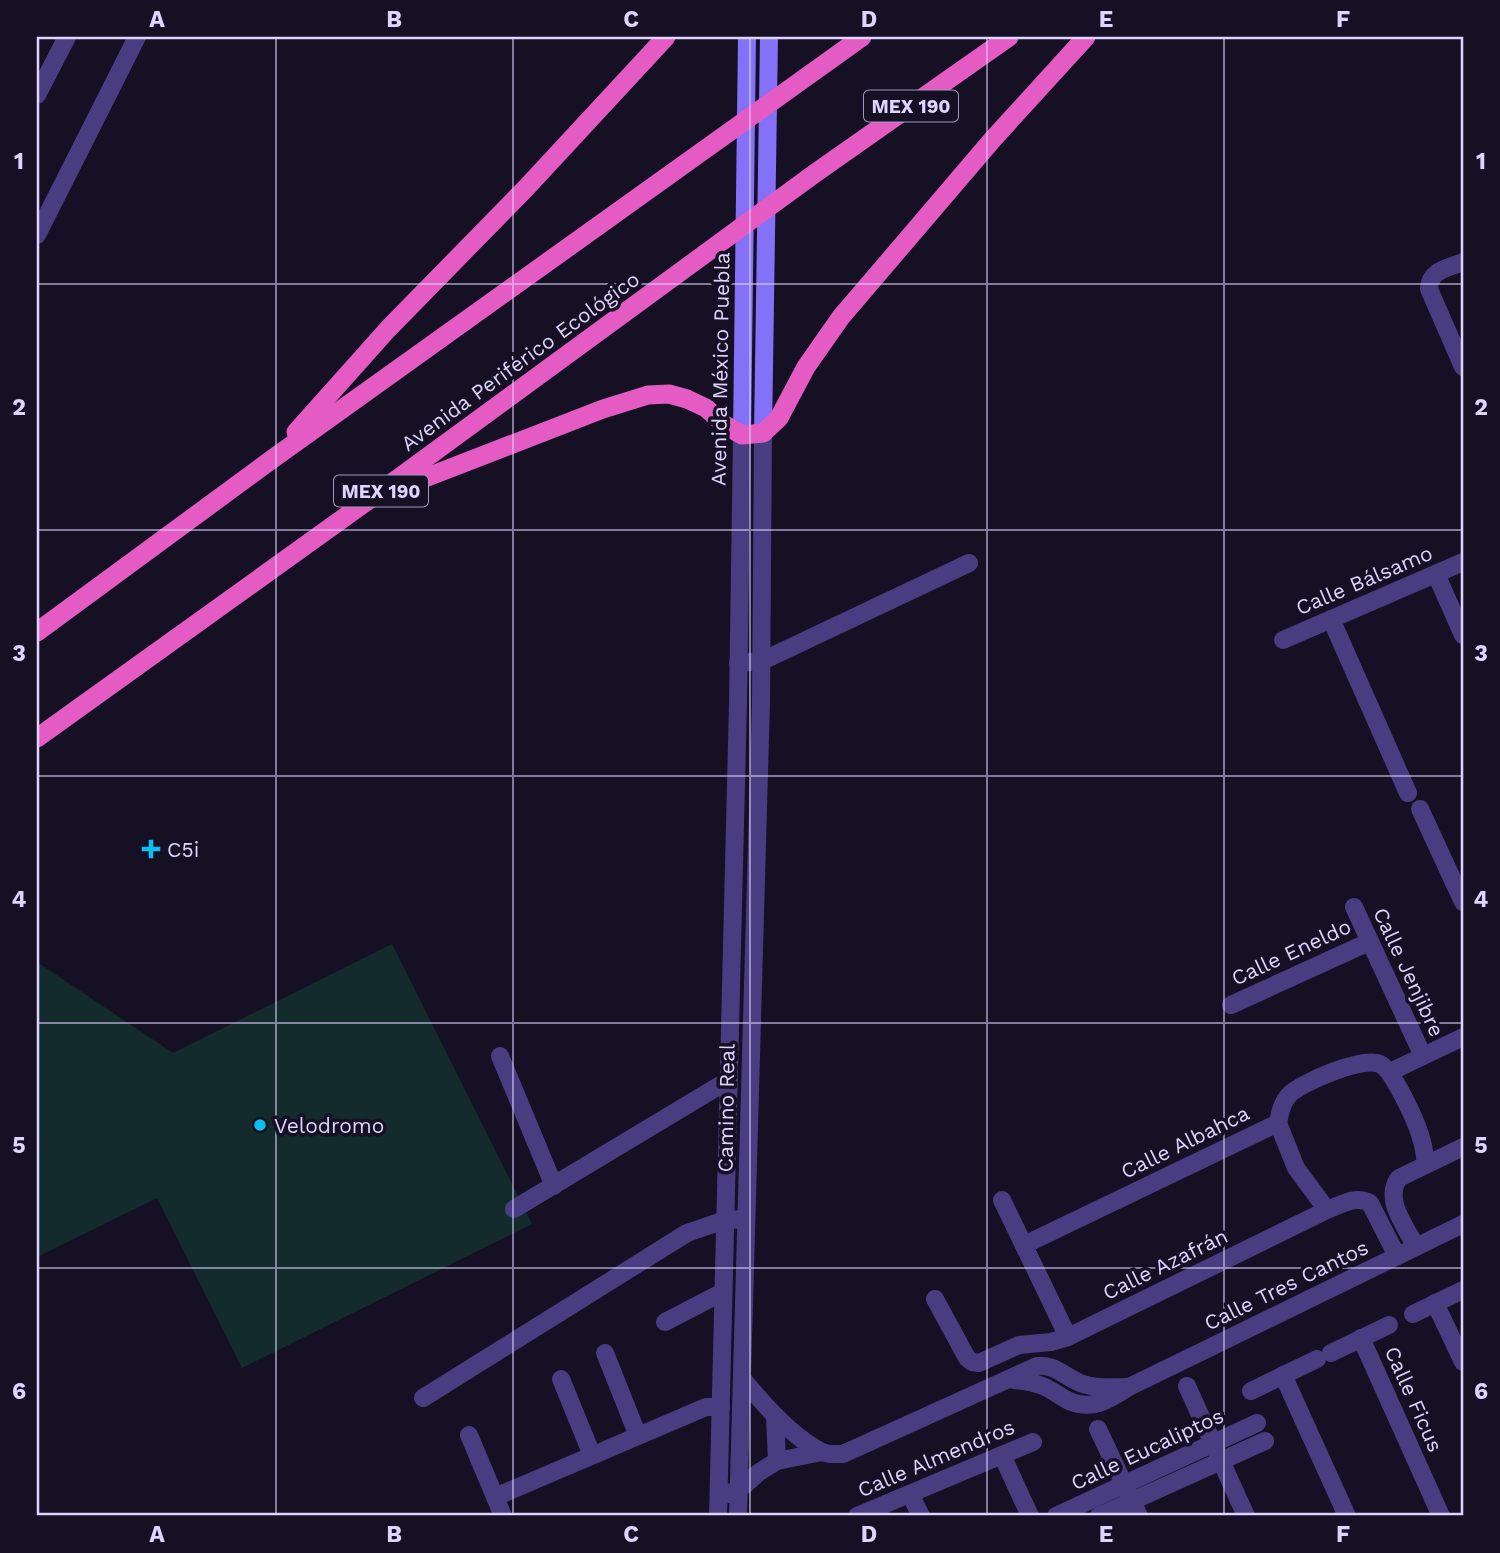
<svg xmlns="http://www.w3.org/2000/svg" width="1500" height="1553" font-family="'Work Sans',sans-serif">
<rect width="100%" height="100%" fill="#151024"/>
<polygon fill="#132b2d" points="392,944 532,1224 242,1368 157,1198 37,1257 37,962 173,1053"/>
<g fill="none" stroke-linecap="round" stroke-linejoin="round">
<g stroke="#483d80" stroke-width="18">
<polyline points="37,95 67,37"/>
<polyline points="37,235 137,37"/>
<path d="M1463,262C1449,268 1429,270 1429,289L1463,367"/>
<polyline points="1436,574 1463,635"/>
<polyline points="1331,619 1408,793"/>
<polyline points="1283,640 1463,562"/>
<polyline points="738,663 762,661 969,563"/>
<polyline points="1420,809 1463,902"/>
<polyline points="1354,907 1423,1056"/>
<polyline points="1231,1005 1369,942"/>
<polyline points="500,1056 554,1186"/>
<polyline points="1390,1072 1463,1037"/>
<path d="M1278,1123C1280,1112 1282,1102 1290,1094C1303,1082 1363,1056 1380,1064C1393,1070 1417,1123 1421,1138C1424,1147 1425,1156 1426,1165"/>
<polyline points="1278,1123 1296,1168 1327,1210"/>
<polyline points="1002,1200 1068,1337"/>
<polyline points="514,1209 727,1081"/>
<polyline points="1024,1245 1278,1123"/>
<path d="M1416,1247C1406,1227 1383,1199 1399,1178L1463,1147"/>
<path d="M935,1299L967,1358L972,1362L979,1363L1019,1345L1051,1342L1068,1337L1327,1210C1341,1205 1355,1195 1370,1203L1397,1256"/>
<polyline points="1435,1303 1463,1362"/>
<polyline points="1413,1314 1463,1290"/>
<polyline points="665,1322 723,1292"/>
<polyline points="1361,1338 1441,1516"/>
<polyline points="605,1353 638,1436"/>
<polyline points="1331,1353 1389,1325"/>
<polyline points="1283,1375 1347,1516"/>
<path d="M742,1378C762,1403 792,1436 820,1451C827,1455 835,1454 843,1454L1037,1366C1053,1363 1068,1379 1083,1384C1098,1389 1114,1387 1129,1387"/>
<polyline points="561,1379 592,1455"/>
<path d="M1008,1379C1018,1381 1030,1381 1040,1385C1050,1388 1059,1396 1069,1401C1092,1411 1109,1400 1129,1387L1463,1224"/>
<polyline points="1187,1386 1246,1516"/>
<polyline points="1251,1391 1317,1359"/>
<polyline points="423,1398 687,1233 725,1220 746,1219"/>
<polyline points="775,1416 777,1461"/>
<polyline points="1098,1429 1139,1516"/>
<polyline points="469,1435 503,1516"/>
<polyline points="1002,1455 1030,1516"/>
<polyline points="910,1494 921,1516"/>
<polyline points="495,1497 706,1407 721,1407"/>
<polyline points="719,1497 740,1489 758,1473 777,1461 822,1452"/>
<polyline points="857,1516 1033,1442"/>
<polyline points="1056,1516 1257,1423"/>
<polyline points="1099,1516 1265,1441"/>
</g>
<g stroke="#483d80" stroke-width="18">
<polyline points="718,1516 738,703 742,435"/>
<polyline points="738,1516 761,702 763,433"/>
</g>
<g stroke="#8471f8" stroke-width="18">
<polyline points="763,433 769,37"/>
<polyline points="742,435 747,37"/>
</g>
<g stroke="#e45cc3" stroke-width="19">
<polyline points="296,432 388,329 526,188 666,37"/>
<polyline points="394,490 603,409 648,395 669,394 687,399 706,408 725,425 742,435 763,433 779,418 806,367 841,317 993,139 1086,37"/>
<polyline points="37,632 271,460 862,37"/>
<polyline points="37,738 370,499 814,174 1009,37"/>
</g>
</g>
<path fill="none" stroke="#ded4fd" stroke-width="2" stroke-opacity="0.55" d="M276,37V1516M513,37V1516M750,37V1516M987,37V1516M1224,37V1516M37,284H1463M37,530H1463M37,776H1463M37,1023H1463M37,1268H1463"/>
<g fill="#0cbef1" stroke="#151024" stroke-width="2.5">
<path d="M147.5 838.5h7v7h7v7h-7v7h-7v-7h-7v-7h7z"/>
<circle cx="260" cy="1125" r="7"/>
</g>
<g text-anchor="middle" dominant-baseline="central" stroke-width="7" stroke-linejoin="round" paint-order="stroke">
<g fill="#151024" stroke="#a299bc" stroke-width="2">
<rect x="864" y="90.5" width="94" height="31" rx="5"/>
<rect x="334" y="475.5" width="94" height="31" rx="5"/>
</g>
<g font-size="19" font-weight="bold" fill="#ded4fd">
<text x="911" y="106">MEX 190</text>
<text x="381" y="491">MEX 190</text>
</g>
<g font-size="21" fill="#ded4fd" stroke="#151024">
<text transform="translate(520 361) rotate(-36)">Avenida Periférico Ecológico</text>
<text transform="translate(720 369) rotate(-89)">Avenida México Puebla</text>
<text transform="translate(1364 580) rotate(-23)">Calle Bálsamo</text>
<text transform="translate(1291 952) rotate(-25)">Calle Eneldo</text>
<text transform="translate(1409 972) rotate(65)">Calle Jenjibre</text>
<text transform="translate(726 1108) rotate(-89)">Camino Real</text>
<text transform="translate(1185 1142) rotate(-26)">Calle Albahca</text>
<text transform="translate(1165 1264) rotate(-26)">Calle Azafrán</text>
<text transform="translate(1286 1285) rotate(-26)">Calle Tres Cantos</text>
<text transform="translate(1414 1399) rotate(66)">Calle Ficus</text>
<text transform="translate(1147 1449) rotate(-25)">Calle Eucaliptos</text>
<text transform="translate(936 1458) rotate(-23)">Calle Almendros</text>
</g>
<g font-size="21" fill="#ded4fd" stroke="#151024" text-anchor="start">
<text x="167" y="849">C5i</text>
<text x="274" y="1125">Velodromo</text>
</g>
</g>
<rect width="1500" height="1553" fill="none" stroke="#151024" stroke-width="77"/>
<rect x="38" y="38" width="1424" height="1476" fill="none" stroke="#ded4fd" stroke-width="2.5"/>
<g font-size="23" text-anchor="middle" font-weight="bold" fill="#ded4fd">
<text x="157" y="27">A</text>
<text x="394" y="27">B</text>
<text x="631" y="27">C</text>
<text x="869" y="27">D</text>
<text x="1106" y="27">E</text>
<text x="1343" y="27">F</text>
<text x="19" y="169">1</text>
<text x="1481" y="169">1</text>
<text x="19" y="415">2</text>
<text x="1481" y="415">2</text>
<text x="19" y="661">3</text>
<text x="1481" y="661">3</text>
<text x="19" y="907">4</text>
<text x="1481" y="907">4</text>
<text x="19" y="1153">5</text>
<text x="1481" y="1153">5</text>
<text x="19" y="1399">6</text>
<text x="1481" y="1399">6</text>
<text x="157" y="1542">A</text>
<text x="394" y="1542">B</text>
<text x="631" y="1542">C</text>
<text x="869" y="1542">D</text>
<text x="1106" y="1542">E</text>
<text x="1343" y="1542">F</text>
</g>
</svg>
